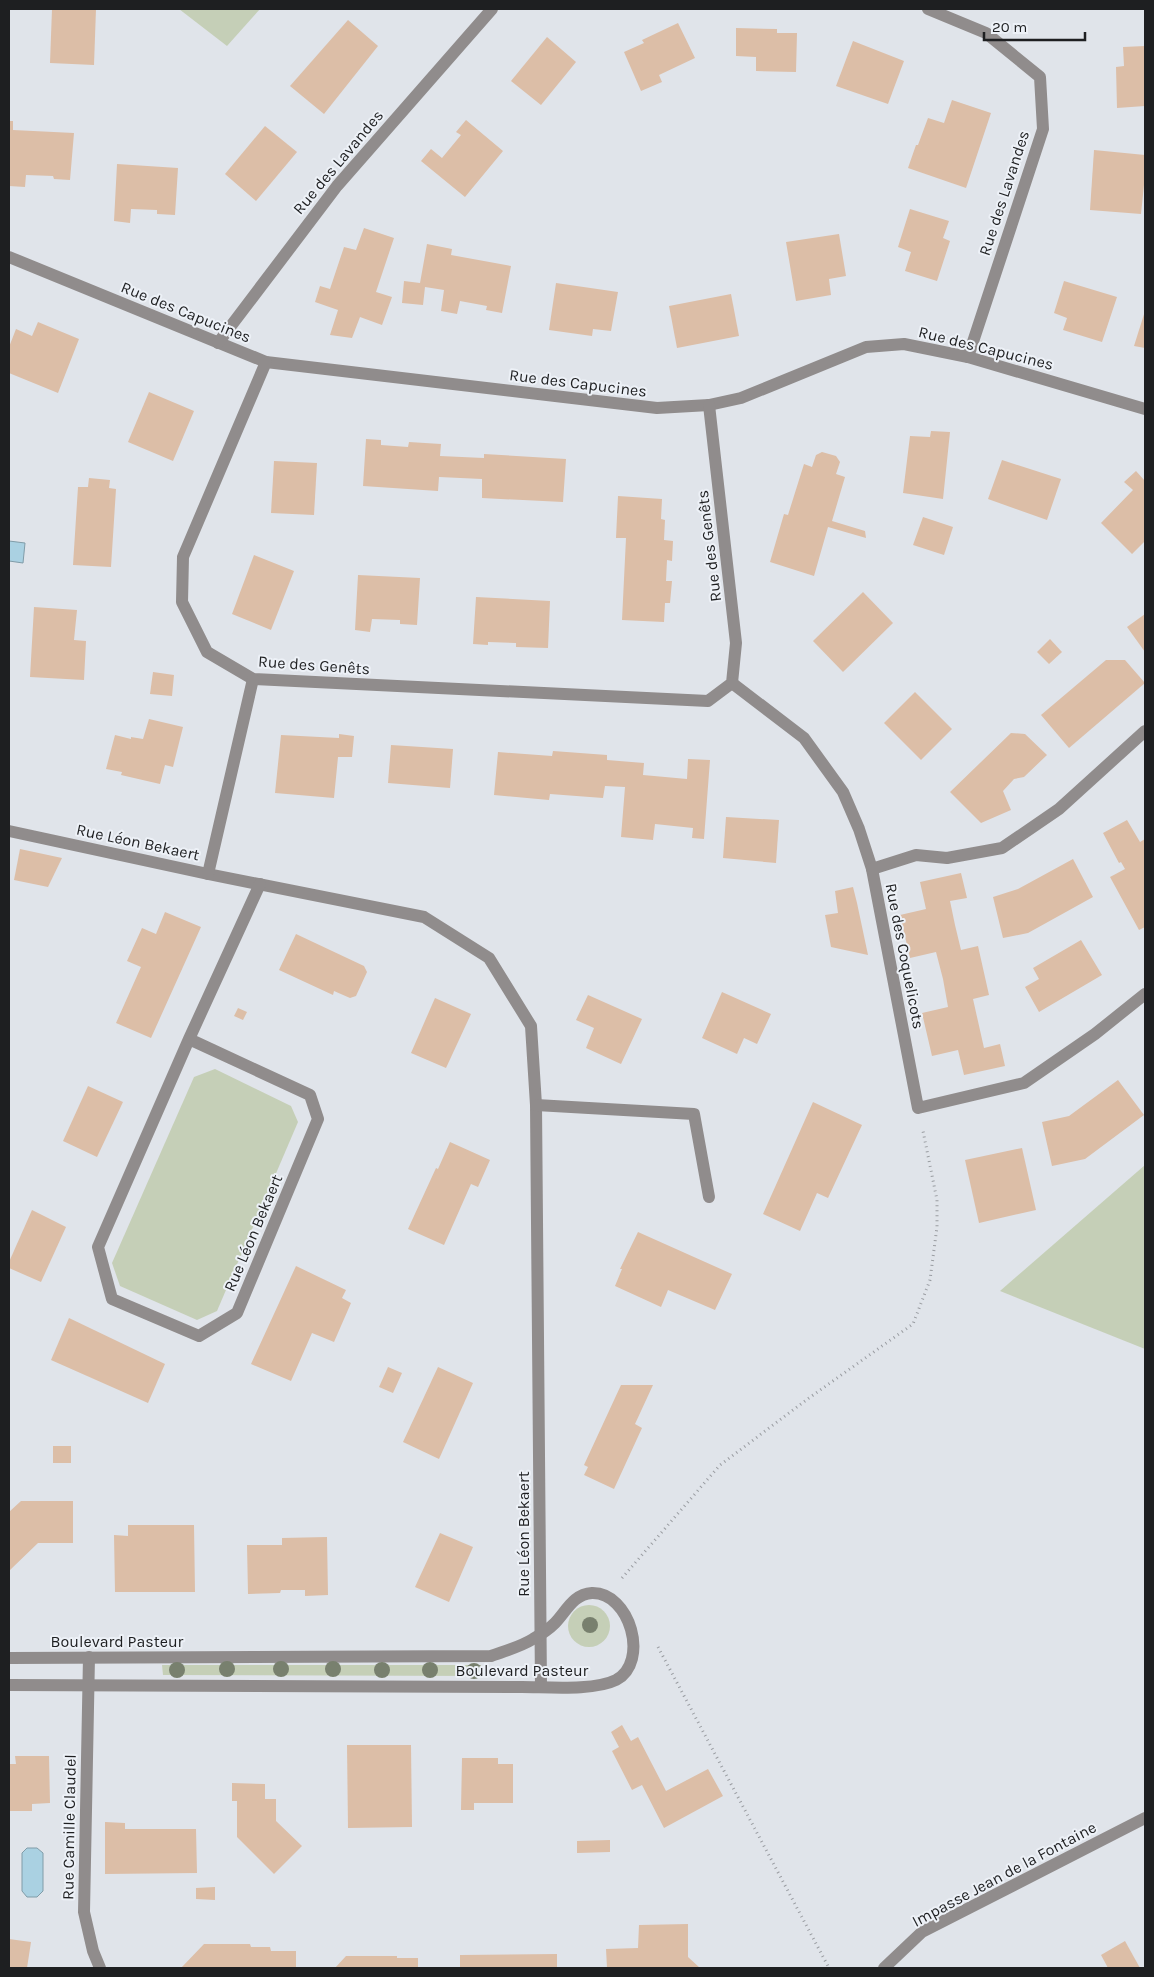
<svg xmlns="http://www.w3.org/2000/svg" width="1154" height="1977" font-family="Karla,sans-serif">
<rect width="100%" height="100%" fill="#e0e4ea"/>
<g fill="#c5cfb7">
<polygon points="179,9 260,9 227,46"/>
<polygon points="215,1069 291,1106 298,1122 217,1311 197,1320 120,1286 112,1263 194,1077"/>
<polygon points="1145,1165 1145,1349 1000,1291"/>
<circle cx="589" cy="1626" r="21"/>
<polygon points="162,1665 481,1665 482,1676 163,1675"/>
</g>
<g fill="#aad1e2" stroke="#809ca8">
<polygon points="9,541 25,543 23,563 9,561"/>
<polygon points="27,1848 37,1848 43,1853 43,1891 37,1897 27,1897 22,1891 22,1853"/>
</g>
<g fill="#dcbea7">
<polygon points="52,9 96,9 94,65 50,63"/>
<polygon points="348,20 378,46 324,114 290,86"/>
<polygon points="678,23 695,58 659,75 662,82 641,91 624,52 644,43 642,40"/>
<polygon points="736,28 777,29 777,33 797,33 796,72 756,71 756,57 736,56"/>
<polygon points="547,37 576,62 541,105 511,81"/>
<polygon points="853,41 904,61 888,104 836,86"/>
<polygon points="1145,46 1145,106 1117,108 1116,67 1124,66 1123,47"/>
<polygon points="952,100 991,113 966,188 908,168 916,145 918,145 928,118 944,123"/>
<polygon points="466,120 503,151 465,197 421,161 431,149 442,158 461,135 456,132"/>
<polygon points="9,121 13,121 13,130 74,133 70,180 54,179 53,176 26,175 25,187 9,186"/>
<polygon points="265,126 297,152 256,201 225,174"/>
<polygon points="1094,150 1145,155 1145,175 1141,214 1090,210"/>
<polygon points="117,164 178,168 175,215 157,214 157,210 131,209 130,223 114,221"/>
<polygon points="910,209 949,221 943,238 950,241 937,281 905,271 911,252 898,247"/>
<polygon points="364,228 394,238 376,292 392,297 382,325 360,317 352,338 330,335 338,310 315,302 320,286 330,289 344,247 356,250"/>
<polygon points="839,234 846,276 829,279 831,295 796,301 786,242"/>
<polygon points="427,244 452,249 451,255 511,266 502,313 486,310 487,306 460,301 457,314 441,311 444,290 425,287 423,305 402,303 404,281 420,283"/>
<polygon points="1064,281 1117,297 1102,342 1063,330 1067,318 1054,313"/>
<polygon points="556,283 618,292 611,331 593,329 592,336 549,330"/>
<polygon points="731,294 739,336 677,348 669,306"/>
<polygon points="1145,311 1145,348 1134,346"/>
<polygon points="38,322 79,339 58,393 9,373 9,347 16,329 32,336"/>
<polygon points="149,392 194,411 173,461 128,442"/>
<polygon points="931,431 950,432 943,499 903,493 910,436 930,437"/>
<polygon points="366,439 381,440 381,445 408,447 409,442 441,444 440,456 484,458 484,454 566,459 563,502 482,498 482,479 439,477 438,491 363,486"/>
<polygon points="822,452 836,456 840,462 836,474 845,477 832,521 865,531 866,538 828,527 814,576 770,562 784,514 788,515 804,464 812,467 816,455"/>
<polygon points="1002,460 1061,479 1047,520 988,499"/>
<polygon points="274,461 317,463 314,515 271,513"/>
<polygon points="1136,471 1145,481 1145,541 1132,554 1101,523 1133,490 1124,482"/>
<polygon points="89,478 110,480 109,488 116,489 111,567 73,565 78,487 88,487"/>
<polygon points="618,496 662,499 661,519 665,520 664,540 673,541 672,561 667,560 666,581 672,581 670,603 665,603 664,622 622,620 626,538 616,538"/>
<polygon points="923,517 953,527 944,555 913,545"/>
<polygon points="254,555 294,571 271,630 232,614"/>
<polygon points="358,575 420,578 417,625 400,624 400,620 372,619 370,632 355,630"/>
<polygon points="863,592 893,623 843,672 813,641"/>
<polygon points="476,597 550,601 548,648 516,647 516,643 488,642 488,645 473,644"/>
<polygon points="34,607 77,610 74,640 86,641 84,680 30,677"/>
<polygon points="1145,614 1145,652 1127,627"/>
<polygon points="1050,639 1062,652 1049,664 1037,652"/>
<polygon points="1106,660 1125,660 1145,683 1069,748 1041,715"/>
<polygon points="153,672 174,675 172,696 150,694"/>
<polygon points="915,692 952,729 921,760 884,723"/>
<polygon points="149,719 183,727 173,767 165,765 160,784 121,775 122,772 106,769 115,735 131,739 131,737 143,739"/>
<polygon points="1011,733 1025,734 1047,755 1024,777 1014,779 1003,791 1011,810 981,823 950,792"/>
<polygon points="339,734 354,736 352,757 338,757 334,798 275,793 281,735 339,738"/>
<polygon points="391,745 453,749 450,788 388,783"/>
<polygon points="553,751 607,755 607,760 644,763 643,775 687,779 688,759 710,760 704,839 692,838 693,828 655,824 653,840 621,837 625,787 605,786 603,798 550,794 549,800 494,795 498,752 552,756"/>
<polygon points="726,817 779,820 776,863 723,858"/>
<polygon points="1127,820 1140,842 1145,839 1145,927 1139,930 1110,877 1125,869 1121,862 1119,863 1103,833"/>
<polygon points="20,849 62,858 48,887 14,880"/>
<polygon points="1073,859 1093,897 1028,933 1003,938 993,897 1018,889"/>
<polygon points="961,873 967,898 950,901 955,925 961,950 978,946 989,995 973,999 984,1048 1000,1044 1005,1066 964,1075 958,1050 932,1056 922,1013 948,1007 943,979 936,952 910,958 900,915 926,909 920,882"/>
<polygon points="853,887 857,903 868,955 831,947 825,915 838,913 835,891"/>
<polygon points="165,912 201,927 151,1038 116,1023 141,967 127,961 142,928 156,934"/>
<polygon points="296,934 364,966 367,972 356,996 350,998 334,991 333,995 279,970"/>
<polygon points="1081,940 1102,975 1039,1012 1025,987 1039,979 1033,968"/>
<polygon points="722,992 771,1014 757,1044 744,1038 737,1054 702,1038"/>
<polygon points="588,995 642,1019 621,1064 586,1048 594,1028 576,1020"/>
<polygon points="435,998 471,1014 446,1068 411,1053"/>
<polygon points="238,1008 247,1012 243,1020 234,1016"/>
<polygon points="1118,1080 1144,1115 1085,1159 1052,1166 1042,1122 1069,1116"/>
<polygon points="88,1086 123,1102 97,1157 63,1141"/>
<polygon points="813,1102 862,1125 828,1198 817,1193 800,1231 763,1214"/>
<polygon points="450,1142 490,1160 478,1187 471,1184 444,1245 408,1229 436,1168 438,1169"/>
<polygon points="1022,1148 1036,1210 979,1223 965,1160"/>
<polygon points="32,1210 66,1227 41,1282 9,1268 9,1262"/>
<polygon points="638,1232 732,1274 715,1310 668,1290 661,1307 615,1286 622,1269 620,1269"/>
<polygon points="296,1266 346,1290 342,1298 351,1303 334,1342 312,1333 291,1381 251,1364"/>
<polygon points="69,1318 165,1364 148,1403 51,1360"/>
<polygon points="388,1367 402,1373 393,1393 379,1387"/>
<polygon points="438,1367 473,1383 439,1459 403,1442"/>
<polygon points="621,1385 653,1385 635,1424 642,1428 614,1489 584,1475 588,1467 584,1465"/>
<rect x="53" y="1446" width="18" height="17"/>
<polygon points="21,1501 73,1501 73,1543 38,1543 10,1570 9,1569 9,1512"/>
<polygon points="128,1525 194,1525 195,1592 115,1592 114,1535 128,1536"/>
<polygon points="440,1533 473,1547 449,1602 415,1587"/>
<polygon points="327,1537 328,1595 305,1596 305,1590 281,1590 280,1593 248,1594 247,1545 282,1545 282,1538"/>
<polygon points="622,1725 631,1741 638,1737 666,1791 708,1769 723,1796 664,1828 642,1785 632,1790 612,1751 619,1747 611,1732"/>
<polygon points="347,1745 411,1745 412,1827 348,1828"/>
<polygon points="15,1756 49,1756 50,1803 32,1804 32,1811 9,1811 9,1764 16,1764"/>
<polygon points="462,1758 498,1758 498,1764 513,1764 513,1803 474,1803 474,1810 461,1810"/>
<polygon points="232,1783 265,1784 265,1799 276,1799 276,1821 302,1846 274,1874 237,1837 237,1801 232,1801"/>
<polygon points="105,1822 125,1823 125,1829 196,1829 197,1873 105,1874"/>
<polygon points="610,1840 610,1852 577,1853 577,1841"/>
<polygon points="215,1887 215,1900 196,1899 196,1888"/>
<polygon points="688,1924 688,1957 700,1968 607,1968 606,1949 638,1948 639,1925"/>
<polygon points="9,1939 31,1942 27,1968 9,1968"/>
<polygon points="1125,1941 1140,1968 1108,1968 1101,1955"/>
<polygon points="204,1944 250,1944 251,1947 270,1947 271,1951 296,1951 296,1968 181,1968"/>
<polygon points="557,1954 557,1968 460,1968 460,1955"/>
<polygon points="346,1956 397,1956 397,1958 418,1958 418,1968 335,1968"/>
</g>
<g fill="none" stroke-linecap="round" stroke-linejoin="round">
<g stroke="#999ca1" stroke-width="3" stroke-dasharray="1 4" stroke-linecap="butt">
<polyline points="622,1578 720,1465 809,1398 913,1324 930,1280 937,1227 937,1200 923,1131"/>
<polyline points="658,1647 829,1968"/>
</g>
<g stroke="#908c8c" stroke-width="12">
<polyline points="928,9 986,33 1040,77 1043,129 968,357"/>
<polyline points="9,257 266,362 657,408 709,405 741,398 866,347 904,344 968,357 1145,409"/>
<polyline points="218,343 337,186 492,9"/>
<polyline points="266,362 183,557 182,602 207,652 253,679 708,701 732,683 736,643 709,405"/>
<polyline points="732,683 804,738 843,792 859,829 872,869 918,1108 1024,1083 1095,1034 1145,994"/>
<polyline points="9,831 208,874 424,917 489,958 531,1026 536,1105 541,1687"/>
<polyline points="872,869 916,855 947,858 1002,848 1059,809 1145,731"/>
<polyline points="208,874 253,679"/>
<polyline points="189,1039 310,1095 318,1119 237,1313 199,1336 112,1299 98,1247 189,1039 260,884"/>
<polyline points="536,1105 694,1114 709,1197"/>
<polyline points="89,1657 84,1912 93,1951 100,1968"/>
<path d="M9,1658L491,1656C505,1651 520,1647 533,1639C540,1635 549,1629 555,1623C566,1612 573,1594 592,1593C630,1592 650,1662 616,1680C594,1691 548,1687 522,1687L9,1685"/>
<polyline points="884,1968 922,1932 1145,1818"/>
</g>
</g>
<g fill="#78806e">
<circle cx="590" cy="1625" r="8"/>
<circle cx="227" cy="1669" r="8"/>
<circle cx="281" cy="1669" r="8"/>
<circle cx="333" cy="1669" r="8"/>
<circle cx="177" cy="1670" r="8"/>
<circle cx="382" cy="1670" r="8"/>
<circle cx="430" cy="1670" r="8"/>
<circle cx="474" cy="1671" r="8"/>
</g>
<g text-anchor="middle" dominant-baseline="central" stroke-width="4" stroke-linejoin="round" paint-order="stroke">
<g font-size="16" fill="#1e1f21" stroke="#edf1f7">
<text transform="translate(338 162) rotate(-50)">Rue des Lavandes</text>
<text transform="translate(1004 193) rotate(-72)">Rue des Lavandes</text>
<text transform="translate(186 312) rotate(22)">Rue des Capucines</text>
<text transform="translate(986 348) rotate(14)">Rue des Capucines</text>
<text transform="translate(578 383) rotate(7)">Rue des Capucines</text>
<text transform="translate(709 546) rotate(-97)">Rue des Genêts</text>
<text transform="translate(314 665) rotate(4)">Rue des Genêts</text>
<text transform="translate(138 842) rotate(12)">Rue Léon Bekaert</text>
<text transform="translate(905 956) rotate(79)">Rue des Coquelicots</text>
<text transform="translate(253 1233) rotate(-67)">Rue Léon Bekaert</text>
<text transform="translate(523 1534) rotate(-90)">Rue Léon Bekaert</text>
<text x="117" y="1641">Boulevard Pasteur</text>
<text x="522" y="1670">Boulevard Pasteur</text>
<text transform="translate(69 1827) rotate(-89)">Rue Camille Claudel</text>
<text transform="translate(1004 1874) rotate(-28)">Impasse Jean de la Fontaine</text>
</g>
</g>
<rect width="1154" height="1977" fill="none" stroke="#1e1f21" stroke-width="20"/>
<path d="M984 32v8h101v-8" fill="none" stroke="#1e1f21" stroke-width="2.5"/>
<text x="992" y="32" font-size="15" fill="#1e1f21" stroke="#edf1f7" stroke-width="4" paint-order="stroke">20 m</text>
</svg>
